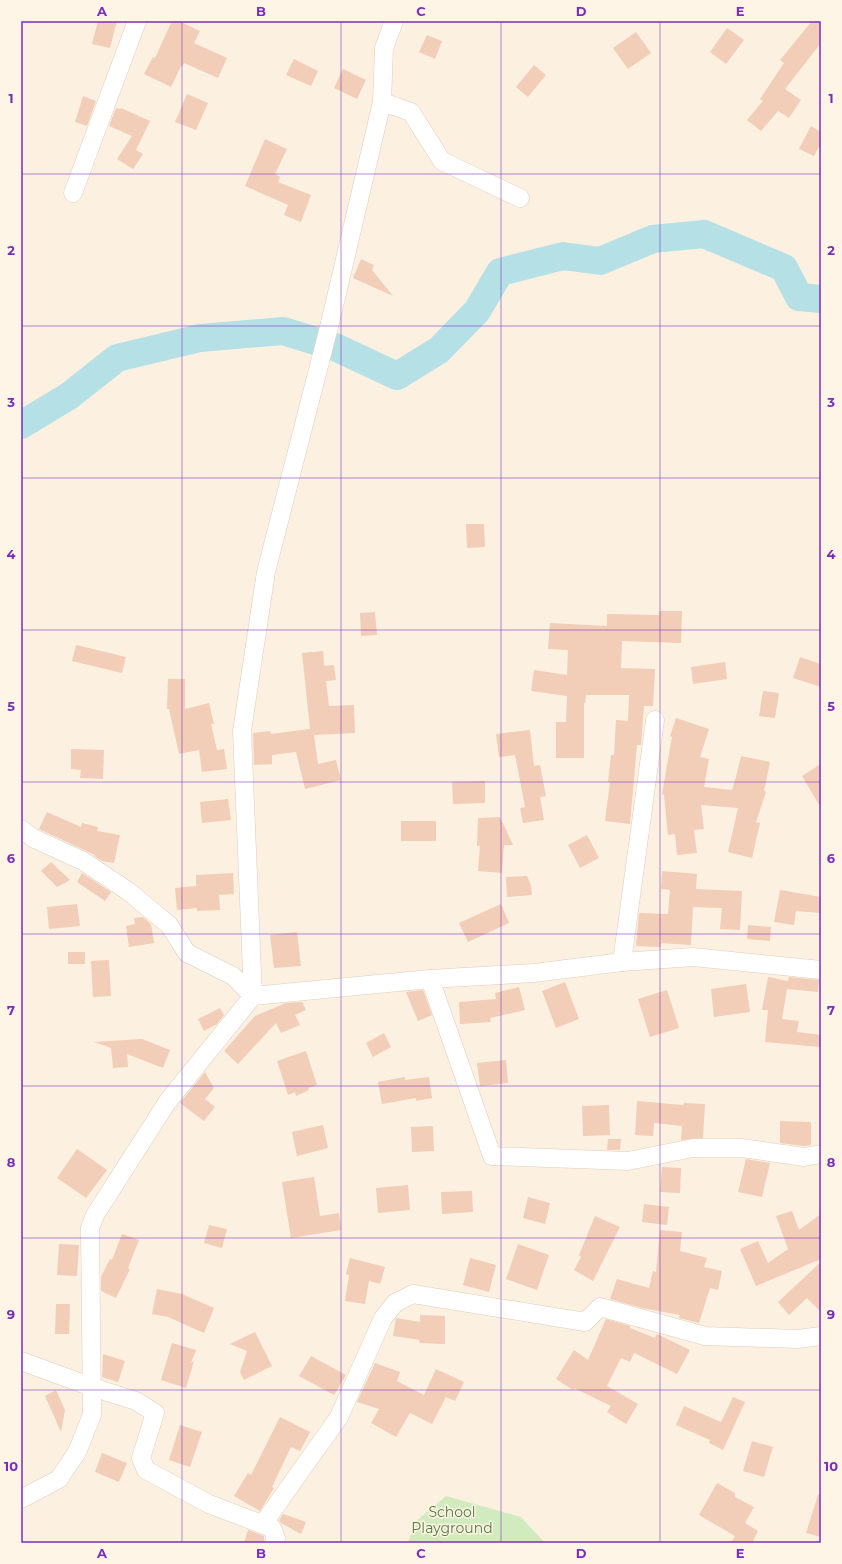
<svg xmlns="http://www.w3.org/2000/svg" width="842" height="1564" font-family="Montserrat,sans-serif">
<rect width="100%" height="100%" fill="#fcf0e0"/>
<polygon fill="#d1eabe" points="446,1496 521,1517 545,1543 408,1543 415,1522"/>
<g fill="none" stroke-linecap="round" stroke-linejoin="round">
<polyline stroke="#b4e0e6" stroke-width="28" points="21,425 69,396 117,358 200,338 283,331 335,347 397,376 439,350 477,311 500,272 563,256 600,261 653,239 704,234 784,268 799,297 821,299"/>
</g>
<g fill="#f2cdb7">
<polygon points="98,21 117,21 110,48 92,44"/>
<polygon points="172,21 179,21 200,31 194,43 227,58 218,78 184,63 182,67 181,66 171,87 144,74 153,57 155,58"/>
<polygon points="812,21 821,21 821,43 785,89 801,100 789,118 778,111 761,131 747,120 763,101 760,99 784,63 780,60"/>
<polygon points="727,28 744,40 726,64 710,52"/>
<polygon points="636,32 651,53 628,69 613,48"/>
<polygon points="427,35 442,41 435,59 419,52"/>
<polygon points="294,59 318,71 311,86 286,75"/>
<polygon points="534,65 546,75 528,97 516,87"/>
<polygon points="343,69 366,80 357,99 334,88"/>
<polygon points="187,94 208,103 196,130 175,122"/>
<polygon points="83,96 96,101 87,126 75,122"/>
<polygon points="116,108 121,109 121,108 150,121 136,150 143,154 133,169 117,159 132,136 109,126"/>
<polygon points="811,126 821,132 821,143 814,156 799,149"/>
<polygon points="265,139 287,149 275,174 280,177 278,182 311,195 301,222 284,215 288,205 245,186"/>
<polygon points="361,259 374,265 372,270 393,296 353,278"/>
<polygon points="466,524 484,524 485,547 467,548"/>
<polygon points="659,611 682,611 681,643 622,641 621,668 655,669 653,706 644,706 641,745 637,745 630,824 605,821 610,782 608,782 611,755 614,755 616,720 628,721 629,695 586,695 585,703 584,703 584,758 556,758 556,722 566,722 567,696 531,691 534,670 567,675 568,650 548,649 550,623 607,626 607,614 659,615"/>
<polygon points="375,612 377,635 361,636 360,613"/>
<polygon points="76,645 126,657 122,673 72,661"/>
<polygon points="323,651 324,666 334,665 336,680 326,681 329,706 354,705 355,733 314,735 318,764 336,760 341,780 305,789 296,752 272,755 272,764 254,765 253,733 270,731 271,734 310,729 302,653"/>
<polygon points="800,657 821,664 821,687 793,678"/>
<polygon points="725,662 727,679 693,684 691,667"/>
<polygon points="168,679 185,679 185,709 209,703 214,724 211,724 217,750 224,749 227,769 202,772 199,750 179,754 169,709 167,709"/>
<polygon points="763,691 779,693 775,718 759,716"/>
<polygon points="676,718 709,729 700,757 709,759 704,787 732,790 737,773 741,756 770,762 764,791 766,792 756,822 760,823 752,858 728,852 738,808 701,805 704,829 694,830 697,853 677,855 675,834 668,835 664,795 662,794 672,737 670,736"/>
<polygon points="530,730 534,766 540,765 546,796 540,797 544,820 523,823 520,808 525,807 515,755 499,757 496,734"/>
<polygon points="71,749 104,750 103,779 80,778 81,770 71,769"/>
<polygon points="821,764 821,808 802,776"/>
<polygon points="485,781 485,803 453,804 452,782"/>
<polygon points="228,799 231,820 202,823 200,802"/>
<polygon points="47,812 81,827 82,823 98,827 97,831 120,835 114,863 102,861 94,856 95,855 39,829"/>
<polygon points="500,817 513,845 504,845 502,873 478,871 480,846 477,846 478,818"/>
<rect x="401" y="821" width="35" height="20"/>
<polygon points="587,835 599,858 580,868 568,845"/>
<polygon points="51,862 70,880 57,887 41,871"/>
<polygon points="662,871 697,874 696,889 742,891 740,930 720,929 722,908 693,907 691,945 661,943 661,947 636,946 639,913 668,914 670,890 661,889"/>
<polygon points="82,873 111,892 105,901 77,882"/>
<polygon points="233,873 234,894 219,895 220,910 197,911 197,908 177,910 175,888 196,886 196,875"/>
<polygon points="527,876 531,885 532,895 507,897 506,877"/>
<polygon points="780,890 821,897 821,913 796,911 794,925 774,922"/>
<polygon points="77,904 80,926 49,929 47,907"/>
<polygon points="501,904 509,923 468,942 459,923"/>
<polygon points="143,917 151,924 154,943 129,947 126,926 135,924 134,918"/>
<polygon points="748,925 771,927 770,941 747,939"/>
<polygon points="297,932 301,966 274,968 270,935"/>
<rect x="68" y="952" width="17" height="12"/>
<polygon points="109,960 111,996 93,997 91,961"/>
<polygon points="768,977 788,981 789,977 819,980 818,992 787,989 782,1019 799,1021 797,1032 821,1035 820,1047 765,1042 768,1010 762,1010"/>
<polygon points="565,982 579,1019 556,1028 542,991"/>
<polygon points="746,984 750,1012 714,1017 711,989"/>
<polygon points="519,987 525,1010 490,1018 491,1022 460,1024 459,1002 496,999 495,993"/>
<polygon points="423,990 432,1015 418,1021 406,992"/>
<polygon points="667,990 679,1028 650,1037 638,999"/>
<polygon points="302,1002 306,1010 295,1015 300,1025 281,1033 276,1023 238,1064 224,1051 255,1016 286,1003"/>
<polygon points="220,1008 224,1015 217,1024 204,1031 198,1019"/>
<polygon points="384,1033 391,1047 373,1057 366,1043"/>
<polygon points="142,1039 170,1050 163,1068 127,1054 128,1067 113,1068 111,1048 94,1042"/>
<polygon points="306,1051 317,1085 308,1088 309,1090 296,1096 295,1092 288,1095 277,1061"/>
<polygon points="506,1060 508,1083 480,1086 477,1063"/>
<polygon points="205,1072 214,1088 205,1099 215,1107 204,1121 180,1103"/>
<polygon points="405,1077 405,1080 429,1077 432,1098 416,1101 416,1098 382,1104 378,1082"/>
<polygon points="637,1101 683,1105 684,1103 705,1104 703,1138 681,1140 682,1126 654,1123 653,1136 635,1135"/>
<polygon points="609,1105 610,1135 583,1136 582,1106"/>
<polygon points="780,1121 811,1122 811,1145 804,1146 780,1143"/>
<polygon points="323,1125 328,1148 297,1156 292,1132"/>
<polygon points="433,1126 434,1151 412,1152 411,1127"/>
<polygon points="608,1139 621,1139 620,1150 607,1150"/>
<polygon points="77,1149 107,1170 86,1198 57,1178"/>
<polygon points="746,1159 770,1163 762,1197 738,1192"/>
<polygon points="662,1167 681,1168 680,1193 660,1192"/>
<polygon points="314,1177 320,1216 339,1213 341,1230 291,1238 282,1182"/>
<polygon points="408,1185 410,1210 378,1213 376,1188"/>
<polygon points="472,1191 473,1212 442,1214 441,1192"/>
<polygon points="528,1197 550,1203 545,1224 523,1218"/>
<polygon points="644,1204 669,1207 667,1225 642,1222"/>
<polygon points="792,1211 799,1230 821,1214 821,1259 756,1286 740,1249 758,1241 768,1263 788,1249 776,1216"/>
<polygon points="595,1216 620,1227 593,1281 574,1270 581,1257 579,1255"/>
<polygon points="209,1225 227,1229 222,1248 204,1243"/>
<polygon points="660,1230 682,1232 680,1251 707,1258 704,1267 722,1271 718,1290 710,1288 699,1323 679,1318 680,1315 642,1308 610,1299 617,1279 649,1288 653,1271 656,1272"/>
<polygon points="122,1234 139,1240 128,1268 130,1269 116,1298 101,1291 101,1277 110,1259 112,1260"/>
<polygon points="59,1244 79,1245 77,1276 57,1275"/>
<polygon points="518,1244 549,1255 537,1290 506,1279"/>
<polygon points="350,1258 385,1267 380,1284 369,1281 365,1304 345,1301 349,1275 346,1274"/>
<polygon points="470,1258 496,1265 489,1292 463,1285"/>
<polygon points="821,1262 821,1312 807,1298 789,1315 778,1302"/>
<polygon points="157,1289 182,1294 214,1308 204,1333 168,1317 152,1314"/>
<polygon points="56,1304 70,1304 69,1334 55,1334"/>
<polygon points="420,1315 445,1316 445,1344 419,1343 420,1340 393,1336 396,1318 420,1322"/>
<polygon points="606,1319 630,1326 630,1328 655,1338 657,1334 690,1350 677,1374 634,1353 630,1362 621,1358 607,1386 638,1404 626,1424 607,1412 611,1406 574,1388 573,1390 556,1379 574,1350 588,1360"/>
<polygon points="255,1332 272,1366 244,1380 240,1372 247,1351 230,1344"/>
<polygon points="172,1343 196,1350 191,1363 194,1361 186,1388 161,1380"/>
<polygon points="103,1354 125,1361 118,1382 102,1377"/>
<polygon points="311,1356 346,1375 334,1395 299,1376"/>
<polygon points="375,1363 400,1372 397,1381 424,1395 436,1369 464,1382 455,1401 446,1397 432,1424 410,1413 396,1437 371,1423 379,1409 357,1402"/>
<polygon points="56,1390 65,1410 61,1432 45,1396"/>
<polygon points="733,1397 745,1402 723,1450 709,1443 710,1440 676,1425 684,1406 721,1422"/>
<polygon points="280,1417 310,1432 300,1451 291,1447 272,1487 274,1488 260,1511 234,1496 248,1473 251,1475"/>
<polygon points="180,1425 202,1432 190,1467 169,1460"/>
<polygon points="752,1441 773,1447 764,1477 743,1471"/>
<polygon points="102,1453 127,1463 119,1482 95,1472"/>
<polygon points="717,1483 735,1493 735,1497 754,1507 745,1523 758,1531 752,1543 731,1543 735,1536 699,1515"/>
<polygon points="818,1495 821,1495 821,1537 806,1533"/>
<polygon points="283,1514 306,1522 301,1534 281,1523 279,1520"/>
<polygon points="248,1530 264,1536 264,1543 244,1543"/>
</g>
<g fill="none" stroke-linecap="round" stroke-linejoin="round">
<defs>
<g id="minor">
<polyline points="382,102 411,112 442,161 520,198"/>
<polyline points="73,193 137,21"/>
<polyline points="21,829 33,838 83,861 128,891 169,925 187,953 233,976 253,996 430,979 534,973 622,962 693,957 821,970"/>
<polyline points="622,962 655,720"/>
<polyline points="430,979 492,1156 628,1161 693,1148 742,1148 804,1157 821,1154"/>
<polyline points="21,1361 92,1387 136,1401 155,1413 141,1458 146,1470 209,1504 272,1528 276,1538 274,1543"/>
<polyline points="21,1499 59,1479 77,1452 92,1415 90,1228 95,1215 168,1101 253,996 242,731 266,572 330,323 382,102 384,48 394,21"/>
<polyline points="263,1524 339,1417 383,1318 395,1303 413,1294 585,1322 600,1307 705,1336 798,1339 821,1336"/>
</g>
</defs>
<use href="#minor" stroke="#e0ccbc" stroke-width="19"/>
<use href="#minor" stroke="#fff" stroke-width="18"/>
</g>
<path fill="none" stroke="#7b2cbf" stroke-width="1" stroke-opacity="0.55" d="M182,21V1543M341,21V1543M501,21V1543M660,21V1543M21,174H821M21,326H821M21,478H821M21,630H821M21,782H821M21,934H821M21,1086H821M21,1238H821M21,1390H821"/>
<g text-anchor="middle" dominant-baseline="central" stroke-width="3" stroke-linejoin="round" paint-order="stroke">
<g font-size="14" fill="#52793f" stroke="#fff5e6">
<text x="452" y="1512">School<tspan x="452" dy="16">Playground</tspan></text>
</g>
</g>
<rect width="842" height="1564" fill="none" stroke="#fff5e6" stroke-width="44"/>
<rect x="22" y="22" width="798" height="1520" fill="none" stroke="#7b2cbf" stroke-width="1.5"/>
<g font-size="13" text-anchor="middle" font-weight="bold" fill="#7b2cbf">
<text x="102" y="16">A</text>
<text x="261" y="16">B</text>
<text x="421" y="16">C</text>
<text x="581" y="16">D</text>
<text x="740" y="16">E</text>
<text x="11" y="103">1</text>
<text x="831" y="103">1</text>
<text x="11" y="255">2</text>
<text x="831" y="255">2</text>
<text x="11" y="407">3</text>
<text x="831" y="407">3</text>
<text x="11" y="559">4</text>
<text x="831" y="559">4</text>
<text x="11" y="711">5</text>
<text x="831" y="711">5</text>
<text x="11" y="863">6</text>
<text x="831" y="863">6</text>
<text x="11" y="1015">7</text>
<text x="831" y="1015">7</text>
<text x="11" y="1167">8</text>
<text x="831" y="1167">8</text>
<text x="11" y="1319">9</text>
<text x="831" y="1319">9</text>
<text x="11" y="1471">10</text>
<text x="831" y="1471">10</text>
<text x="102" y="1558">A</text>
<text x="261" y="1558">B</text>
<text x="421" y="1558">C</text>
<text x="581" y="1558">D</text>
<text x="740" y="1558">E</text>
</g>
</svg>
